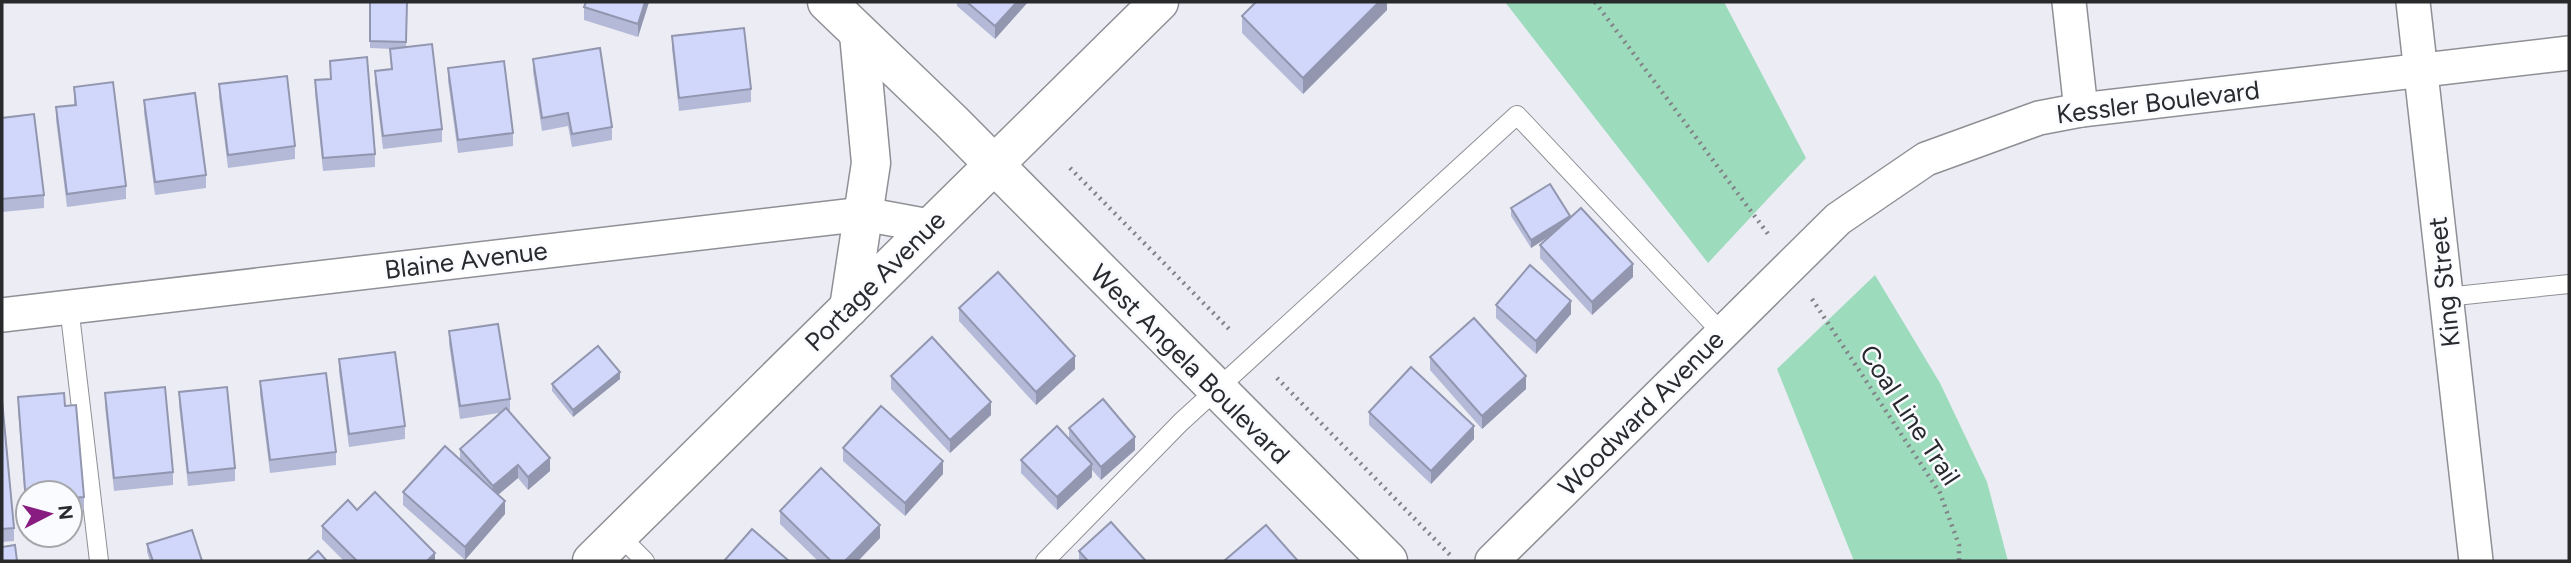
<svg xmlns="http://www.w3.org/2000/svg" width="2571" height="563" font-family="Figtree,sans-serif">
<rect width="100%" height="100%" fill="#ecedf4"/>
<g fill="#9ddbbd">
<polygon points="1505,2 1724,2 1806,158 1708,263"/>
<polygon points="1875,275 1940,383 1987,482 2008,561 1854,561 1777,369"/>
</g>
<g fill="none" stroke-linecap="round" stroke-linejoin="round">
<defs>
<g id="lane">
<polyline points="2446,297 2569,284"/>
<polyline points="69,306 99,561"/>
<polyline points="619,535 645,561"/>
<polyline points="1045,561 1181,422 1517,115 1722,333"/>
</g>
<g id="street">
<polyline points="2069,2 2081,110"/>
<polyline points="2413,2 2476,561"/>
<polyline points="2,315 864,214 929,226"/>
<polyline points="1492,561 1838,219 1926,159 2039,118 2081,110 2569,53"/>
</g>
<g id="secondary">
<polyline points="827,2 951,121 1388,561"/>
<polyline points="849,308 871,163 859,34"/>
<polyline points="592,561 1159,2"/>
</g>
</defs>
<use href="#lane" stroke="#8f9096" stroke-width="20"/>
<use href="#street" stroke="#8f9096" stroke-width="36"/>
<use href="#secondary" stroke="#8f9096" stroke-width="41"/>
<g stroke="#828387" stroke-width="4.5" stroke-dasharray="2 5" stroke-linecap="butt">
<polyline points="1595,2 1768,234"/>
<polyline points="1070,168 1232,332"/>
<polyline points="1812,299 1940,493 1959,545 1959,561"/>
<polyline points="1277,378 1452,557"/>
</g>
<use href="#lane" stroke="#fff" stroke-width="18"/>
<use href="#street" stroke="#fff" stroke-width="33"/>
<use href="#secondary" stroke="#fff" stroke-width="38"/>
</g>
<g fill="#b3b9d7">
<polygon points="407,2 406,47 442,129 442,142 383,149 375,84 375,71 391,69 390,49 392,49 370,48 370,41"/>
<polygon points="586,2 649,2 638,37 584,20 584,7"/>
<polygon points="957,2 1028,2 995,39 957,6"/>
<polygon points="1387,2 1387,10 1303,94 1242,33 1242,16"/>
<polygon points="672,36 751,89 751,102 679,111 672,49"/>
<polygon points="533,59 612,127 612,140 572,147 568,126 542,131 533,72"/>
<polygon points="330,61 375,154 375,167 323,171 315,93 315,80 330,79"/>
<polygon points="448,68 513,133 513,146 458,153 448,81"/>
<polygon points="219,84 295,146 295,159 228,168 219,97"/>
<polygon points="74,87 126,186 126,199 67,207 56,120 56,107 74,105"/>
<polygon points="144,100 206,175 206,188 155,195 144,113"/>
<polygon points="2,118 44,195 44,208 2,212"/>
<polygon points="1511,208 1570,218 1633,277 1592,315 1540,258 1540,245 1551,235 1531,248 1511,216"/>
<polygon points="1496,305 1571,314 1536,354 1496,318"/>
<polygon points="959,308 1075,369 1036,405 959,321"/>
<polygon points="449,331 510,399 510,412 550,471 528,490 518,478 498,495 505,514 465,560 403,505 403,492 460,460 460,449 499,413 460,419 449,344"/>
<polygon points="1430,357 1526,389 1482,429 1430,370"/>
<polygon points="339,359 405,426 405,439 349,447 339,372"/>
<polygon points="891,376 991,415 950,453 891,389"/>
<polygon points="620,379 573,417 552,391 552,384"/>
<polygon points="260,381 336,452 336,465 270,473 260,394"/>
<polygon points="179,392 235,468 235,481 188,486 179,405"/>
<polygon points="105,393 173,472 173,485 114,491 105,406"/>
<polygon points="18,397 65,406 84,497 84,510 70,511 70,493 28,493 28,515 26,515 18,410"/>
<polygon points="2,400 14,528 14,541 2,542"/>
<polygon points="1369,412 1474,439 1431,484 1369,425"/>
<polygon points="1069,428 1135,450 1101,480 1092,470 1092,477 1057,510 1021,473 1021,460 1069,439"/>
<polygon points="843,448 943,474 905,516 843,461"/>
<polygon points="357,510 435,561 344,561 322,539 322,526"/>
<polygon points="780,511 880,538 858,561 818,561 780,524"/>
<polygon points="147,544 202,561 150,561 147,552"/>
<polygon points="1079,551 1145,561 1079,561"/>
</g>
<g fill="#9296af">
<polygon points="645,2 649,2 638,37 638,24"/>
<polygon points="1017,2 1028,2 995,39 995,26"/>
<polygon points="1379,2 1387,2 1387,10 1303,94 1303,78"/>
<polygon points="1570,216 1570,223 1531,248 1531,240"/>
<polygon points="1633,264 1633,277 1592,315 1592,302"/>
<polygon points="1571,301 1571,314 1536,354 1536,341"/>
<polygon points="1075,356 1075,369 1036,405 1036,392"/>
<polygon points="620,372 620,379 573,417 573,410"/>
<polygon points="1526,376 1526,389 1482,429 1482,416"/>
<polygon points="991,402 991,415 950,453 950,440"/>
<polygon points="1474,426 1474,439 1431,484 1431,471"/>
<polygon points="1135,437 1135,450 1101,480 1101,467"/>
<polygon points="550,458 550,471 528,490 528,477"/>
<polygon points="943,461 943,474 905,516 905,503"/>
<polygon points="1092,464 1092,477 1057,510 1057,497"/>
<polygon points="518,465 518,478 493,499 493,486"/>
<polygon points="505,501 505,514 465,560 465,547"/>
<polygon points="880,525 880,538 858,561 845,561"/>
<polygon points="435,553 435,561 427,561"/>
</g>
<g fill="#d0d7fa" stroke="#9296af" stroke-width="2">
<polygon points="370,2 407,2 406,42 370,41"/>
<polygon points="586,2 645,2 638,24 584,7"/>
<polygon points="967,2 1017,2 995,26"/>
<polygon points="1256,2 1379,2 1303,78 1242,16"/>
<polygon points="744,28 751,89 679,98 672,36"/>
<polygon points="432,44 442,129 383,136 375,71 392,69 390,49"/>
<polygon points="600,48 612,127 572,134 568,113 542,118 533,59"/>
<polygon points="367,57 375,154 323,158 315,80 331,79 330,61"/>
<polygon points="504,61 513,133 458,140 448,68"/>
<polygon points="287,76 295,146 228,155 219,84"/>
<polygon points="113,82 126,186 67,194 56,107 76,105 74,87"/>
<polygon points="195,93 206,175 155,182 144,100"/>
<polygon points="34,114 44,195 2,199 2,118"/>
<polygon points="1550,184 1570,216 1531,240 1511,208"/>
<polygon points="1581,208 1633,264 1592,302 1540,245"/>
<polygon points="1530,265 1571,301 1536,341 1496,305"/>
<polygon points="998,272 1075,356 1036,392 959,308"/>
<polygon points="1474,318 1526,376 1482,416 1430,357"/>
<polygon points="498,324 510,399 460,406 449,331"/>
<polygon points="932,337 991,402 950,440 891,376"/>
<polygon points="598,346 620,372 573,410 552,384"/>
<polygon points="395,352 405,426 349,434 339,359"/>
<polygon points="1411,367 1474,426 1431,471 1369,412"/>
<polygon points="326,373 336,452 270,460 260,381"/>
<polygon points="165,387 173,472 114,478 105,393"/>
<polygon points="227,387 235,468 188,473 179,392"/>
<polygon points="64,393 65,406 76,405 84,497 70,498 70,493 28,493 28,502 26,502 18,397"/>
<polygon points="1103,399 1135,437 1101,467 1069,428"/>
<polygon points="2,400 14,528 2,529"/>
<polygon points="881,406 943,461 905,503 843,448"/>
<polygon points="506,408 550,458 528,477 518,465 493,486 460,449"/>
<polygon points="1057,426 1092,464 1057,497 1021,460"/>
<polygon points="445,446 505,501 465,547 403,492"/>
<polygon points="821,468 880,525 845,561 831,561 780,511"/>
<polygon points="375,492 435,553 427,561 357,561 322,526 348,500 357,510"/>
<polygon points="1111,522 1145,560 1144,561 1088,561 1079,551"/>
<polygon points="1266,525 1298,561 1224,561"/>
<polygon points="752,529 789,561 724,561"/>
<polygon points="192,530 202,561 153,561 147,544"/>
<polygon points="15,545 17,561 2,561 2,547"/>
<polygon points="318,551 327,561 307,561"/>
</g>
<g text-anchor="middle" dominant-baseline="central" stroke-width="5" stroke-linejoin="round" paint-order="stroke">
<g font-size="26" fill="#292a2c" stroke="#fafbff">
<text transform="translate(2158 102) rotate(-7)">Kessler Boulevard</text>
<text transform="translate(466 260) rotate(-7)">Blaine Avenue</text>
<text transform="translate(875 281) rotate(-45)">Portage Avenue</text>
<text transform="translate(2444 282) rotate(-96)">King Street</text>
<text transform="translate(1190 364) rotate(45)">West Angela Boulevard</text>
<text transform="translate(1641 413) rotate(-45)">Woodward Avenue</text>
<text transform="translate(1910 415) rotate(57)">Coal Line Trail</text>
</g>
</g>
<rect width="2571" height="563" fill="none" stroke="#292a2c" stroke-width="7"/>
<g transform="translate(49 514) rotate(84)"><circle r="33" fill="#fafbff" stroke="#a6a7ab" stroke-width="2"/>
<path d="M0-5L12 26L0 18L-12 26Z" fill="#891c81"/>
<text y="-10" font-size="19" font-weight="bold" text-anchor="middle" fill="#292a2c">N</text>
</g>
</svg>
